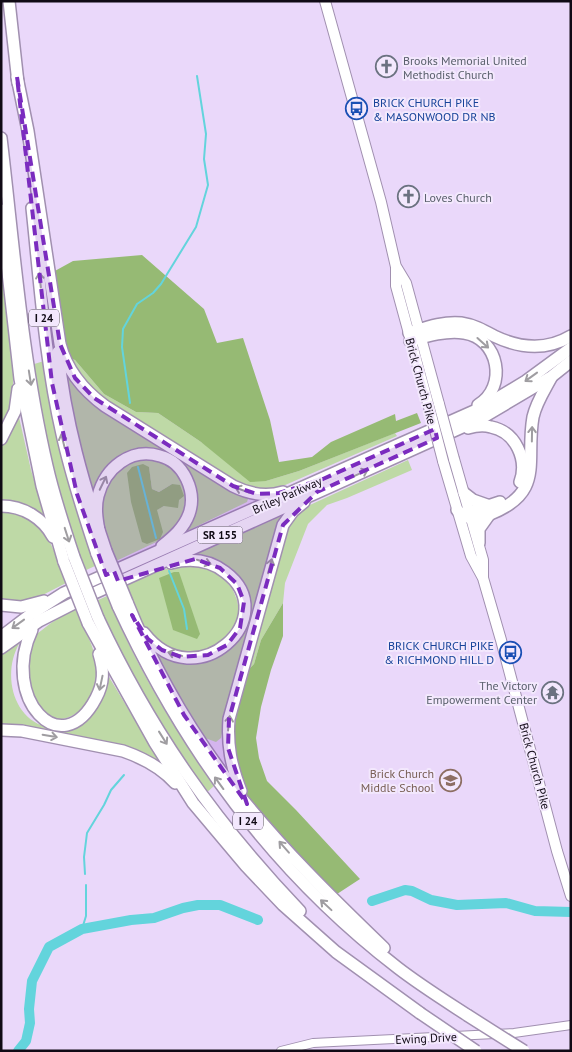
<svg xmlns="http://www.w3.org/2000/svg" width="572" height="1052" font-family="'PT Sans',sans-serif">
<rect width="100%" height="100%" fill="#ead8fa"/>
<g fill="#bed9a6" fill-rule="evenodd">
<polygon points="1,269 13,372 13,393 9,410 1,428"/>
<polygon points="69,358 75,360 104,394 136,412 158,413 201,442 266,481 299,471 395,433 397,436 283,486 273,489 257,489 244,485 224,474 107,402 87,387"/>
<polygon points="44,361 54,424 66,475 95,566 84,571 51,467 31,365"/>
<polygon points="63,363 71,377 234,492 248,499 247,502 183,533 186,527 187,472 141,450 93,495 81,454"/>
<polygon points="19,417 31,470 46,520 1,503 1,446 17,418"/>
<path d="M142,458C149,459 159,460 165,463C194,478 189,518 167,537L116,561C106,533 92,512 109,483C118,467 126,465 142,458ZM149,468L152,489L159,492L172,484L164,506L156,510L142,542Z"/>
<polygon points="408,460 412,470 347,498 327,505 308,524 285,583 283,603 261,640 254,664 245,673 279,543 299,510"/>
<path d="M1,511C45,512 53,548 66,583L33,600L21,604L1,601Z"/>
<polygon points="281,514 285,515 225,718 221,738 216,742 205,738 158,660 159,657 162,654 180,660 234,642 245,595 196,554"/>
<polygon points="189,562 217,572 232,588 237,600 239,611 237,622 217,647 188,654 166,648 153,638 143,625 126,586 156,572"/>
<path d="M107,596C135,664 172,726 214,786L205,794L131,675L96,601Z"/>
<path d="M75,608C89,641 112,673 85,705C74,718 62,721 47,719L20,685L33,637L51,623Z"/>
<path d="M19,644C3,672 11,717 46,727C53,729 61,727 69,726L106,678L109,677L162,765L1,726V656L12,646Z"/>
</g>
<g fill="#96ba74">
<polygon points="142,255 204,309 217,343 243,338 270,420 279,462 312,457 331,442 395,414 396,421 417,413 421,423 299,471 266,481 250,482 201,442 158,413 136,412 104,394 75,360 69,358 64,338 53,272 73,261"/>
<polygon points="143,464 149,467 152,489 159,492 172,484 180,485 184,496 179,500 178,508 164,506 157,510 163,532 160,539 147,544 142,542 131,502 127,473 132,467"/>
<polygon points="174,572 179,572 200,634 197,639 173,630 159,578"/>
<polygon points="283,603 283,636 271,670 261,707 256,738 259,758 267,781 296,810 360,879 334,896 250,802 241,785 232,743 237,713 245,673 254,664 261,640"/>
</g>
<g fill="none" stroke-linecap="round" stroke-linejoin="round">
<g stroke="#63d4dc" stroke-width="2">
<polyline points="130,403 122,347 123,329 137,304 153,293 161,284 196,227 208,185 204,159 206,134 197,76"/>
<polyline points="138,467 156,538"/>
<polyline points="169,571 184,609 187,629"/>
<polyline points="85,874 84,857 87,833 104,805 111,790 124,775"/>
<polyline points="82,929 86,916 86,885"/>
</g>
<g stroke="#63d4dc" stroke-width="10">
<polyline points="372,901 405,890 412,891 431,900 457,905 506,903 535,911 571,912"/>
<polyline points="18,1051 26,1041 30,1023 29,1009 32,981 49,947 82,929 131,920 154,918 183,908 198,905 220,905 258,920"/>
</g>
<defs>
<polyline id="minor" points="281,1051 313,1043 514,1033 571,1025"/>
<g id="major">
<polyline points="325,1 381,202 396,267 396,286 429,407"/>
<polyline points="397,268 406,283 439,404"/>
<polyline points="454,459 483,560 483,577"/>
<polyline points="443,461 471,556 483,578 501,640 557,851 571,896"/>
</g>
<g id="highway">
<polyline points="9,1 18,83"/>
<path d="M17,77L28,131L60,344C67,371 83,390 105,406L233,486C249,494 266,497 283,492"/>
<path d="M1,138C14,248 22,359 47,466C54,497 64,527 74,557"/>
<path d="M32,208C40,283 45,360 62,434C71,475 84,515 97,554"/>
<polyline points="1,210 20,379 42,486 64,562"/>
<path d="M409,333C425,328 444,321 461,323C474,325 483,330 494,336C519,348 546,351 571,336"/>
<path d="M410,341C427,336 447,330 464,333C499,338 508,387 478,405"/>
<path d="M58,352C65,421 84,486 106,551"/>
<path d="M468,428C475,426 484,425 491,427C516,432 528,460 520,482"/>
<polyline points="1,439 15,411 18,389"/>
<polyline points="464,493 473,500 490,506"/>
<path d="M1,506C23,506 43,518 53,537"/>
<path d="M457,510C468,520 475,520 488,515C546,493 525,462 533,417C536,403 544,391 551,378"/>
<polyline points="464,517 470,512 500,502"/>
<path d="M99,531C97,519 95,508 98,496C105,468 131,447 160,456C184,462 197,492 189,514C184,528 173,537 162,546"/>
<polyline points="479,543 479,529 489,515"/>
<path d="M127,602C154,669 191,733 235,790C280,847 332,898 384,948"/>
<polyline points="1,605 21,607 44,601"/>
<path d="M118,606C184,749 272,871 398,968C420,985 444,1000 467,1015"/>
<path d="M98,618C151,731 214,821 300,911"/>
<polyline points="88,623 155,743 193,803 246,866 283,905 336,952 420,1013"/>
<path d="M32,630C0,697 61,765 96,698C104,683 104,670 99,654"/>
<path d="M144,633C196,700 285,616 225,572C208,559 190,558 171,563"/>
<polyline points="1,637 31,614 64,593 481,408 526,381 571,348"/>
<polyline points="1,648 39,621 92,594 480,419 551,377 571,361"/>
<path d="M1,730L22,731L123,751C143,758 161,767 175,783"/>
<path d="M241,791C231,765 227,746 229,719L283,525L293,511L304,502"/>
</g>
</defs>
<use href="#minor" stroke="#a190b0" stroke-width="10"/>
<use href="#major" stroke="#a190b0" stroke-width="12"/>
<use href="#highway" stroke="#a190b0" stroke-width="14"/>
<use href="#minor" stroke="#fff" stroke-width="8"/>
<use href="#major" stroke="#fff" stroke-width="10"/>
<use href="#highway" stroke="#fff" stroke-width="11"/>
<defs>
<g id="major-bridge">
<polyline points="439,404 454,459"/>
<polyline points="429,407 443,461"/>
</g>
<g id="highway-bridge">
<polyline points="106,551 127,602"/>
<polyline points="97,554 118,606"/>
<polyline points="74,557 98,618"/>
<polyline points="64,562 88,623"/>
<polyline points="420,1013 476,1051"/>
<polyline points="467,1015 524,1051"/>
</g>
</defs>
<use href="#major-bridge" stroke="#a190b0" stroke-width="12" stroke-linecap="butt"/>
<use href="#highway-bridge" stroke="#a190b0" stroke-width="14" stroke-linecap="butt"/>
<use href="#major-bridge" stroke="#fff" stroke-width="10"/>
<use href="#highway-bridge" stroke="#fff" stroke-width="11"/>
</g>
<defs><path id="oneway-shaft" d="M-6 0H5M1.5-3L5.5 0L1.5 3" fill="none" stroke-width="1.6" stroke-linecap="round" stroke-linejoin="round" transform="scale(1.25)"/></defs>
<g stroke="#9f9da1">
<use href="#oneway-shaft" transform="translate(40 280) rotate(-96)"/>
<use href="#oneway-shaft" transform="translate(483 343) rotate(42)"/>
<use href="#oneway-shaft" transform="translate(531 377) rotate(144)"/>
<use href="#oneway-shaft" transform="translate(30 378) rotate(81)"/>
<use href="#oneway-shaft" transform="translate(532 434) rotate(-89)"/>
<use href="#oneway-shaft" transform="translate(63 441) rotate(-104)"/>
<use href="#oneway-shaft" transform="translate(361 473) rotate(-24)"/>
<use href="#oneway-shaft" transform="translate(103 483) rotate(-64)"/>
<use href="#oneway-shaft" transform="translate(242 490) rotate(-159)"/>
<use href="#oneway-shaft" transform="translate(67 535) rotate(72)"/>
<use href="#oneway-shaft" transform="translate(204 562) rotate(18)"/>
<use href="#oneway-shaft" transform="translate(270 566) rotate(-75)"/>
<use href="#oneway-shaft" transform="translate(18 624) rotate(144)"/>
<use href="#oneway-shaft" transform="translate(175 654) rotate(-164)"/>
<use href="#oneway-shaft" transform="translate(101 683) rotate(102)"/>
<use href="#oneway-shaft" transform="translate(229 723) rotate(-83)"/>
<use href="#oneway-shaft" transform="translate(50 736) rotate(10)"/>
<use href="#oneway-shaft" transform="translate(163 738) rotate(58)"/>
<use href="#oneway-shaft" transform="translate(219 783) rotate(-126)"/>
<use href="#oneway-shaft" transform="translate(284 847) rotate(-131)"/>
<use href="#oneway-shaft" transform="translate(326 905) rotate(-137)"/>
</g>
<path fill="#7b2cbf" fill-opacity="0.2" stroke="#7b2cbf" stroke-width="4" stroke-dasharray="10 6" stroke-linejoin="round" d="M17,77L60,344L75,378L94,398L233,486L257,494L279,493L323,479L435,429L437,438L317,492L283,525L229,719L228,748L247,804L184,715L132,615L148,639L162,650L181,657L208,655L227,645L240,628L244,602L237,584L220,568L195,559L118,581L114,571L106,575L77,494L52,383Z"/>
<defs>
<symbol id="church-ring" viewBox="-11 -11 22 22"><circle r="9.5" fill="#f3e8fd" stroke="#6b7280" stroke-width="1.5"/><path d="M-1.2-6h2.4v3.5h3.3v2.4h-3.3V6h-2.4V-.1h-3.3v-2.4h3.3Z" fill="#6b7280"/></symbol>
<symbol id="bus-ring" viewBox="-11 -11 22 22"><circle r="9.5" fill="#f3e8fd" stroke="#1a4fb4" stroke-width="1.5"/><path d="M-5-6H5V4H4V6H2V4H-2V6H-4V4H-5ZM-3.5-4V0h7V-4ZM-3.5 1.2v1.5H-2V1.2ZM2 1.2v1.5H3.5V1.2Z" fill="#1a4fb4"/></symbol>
<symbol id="temple-ring" viewBox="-11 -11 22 22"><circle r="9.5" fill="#f3e8fd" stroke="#6b7280" stroke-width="1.5"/><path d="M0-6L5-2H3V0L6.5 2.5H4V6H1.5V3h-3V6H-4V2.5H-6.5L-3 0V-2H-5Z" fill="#6b7280"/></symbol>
<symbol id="school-ring" viewBox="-11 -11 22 22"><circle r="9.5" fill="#f3e8fd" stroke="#8d6e63" stroke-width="1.5"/><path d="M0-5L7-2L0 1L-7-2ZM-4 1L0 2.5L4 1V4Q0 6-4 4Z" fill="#8d6e63"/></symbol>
</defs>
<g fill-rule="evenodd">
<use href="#church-ring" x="374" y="54" width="25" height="25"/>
<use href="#bus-ring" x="344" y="96" width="25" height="25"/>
<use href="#church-ring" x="396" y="184" width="25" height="25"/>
<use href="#bus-ring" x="498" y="640" width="25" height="25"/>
<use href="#temple-ring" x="540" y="680" width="25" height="25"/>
<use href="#school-ring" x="438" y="768" width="25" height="25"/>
</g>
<g text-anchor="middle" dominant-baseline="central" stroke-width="4" stroke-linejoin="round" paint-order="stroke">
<g fill="#f3e8fd" stroke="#544d5b" stroke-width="1">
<rect x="29" y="309.5" width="30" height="17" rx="4"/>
<rect x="197.5" y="526.5" width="45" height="17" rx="4"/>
<rect x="233" y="812.5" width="30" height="17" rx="4"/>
</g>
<g font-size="11" font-weight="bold" fill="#100a15">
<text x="44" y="318">I 24</text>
<text x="220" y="535">SR 155</text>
<text x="248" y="821">I 24</text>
</g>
<g font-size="12" fill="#5b616d" stroke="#f3e8fd" text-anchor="start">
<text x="403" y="60">Brooks Memorial United<tspan x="403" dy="14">Methodist Church</tspan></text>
<text x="424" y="197">Loves Church</text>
<text x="537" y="685" text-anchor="end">The Victory<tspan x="537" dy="14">Empowerment Center</tspan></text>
</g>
<g font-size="12" fill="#164399" stroke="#f3e8fd" text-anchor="start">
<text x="373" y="102">BRICK CHURCH PIKE<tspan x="373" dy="14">&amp; MASONWOOD DR NB</tspan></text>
<text x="494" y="645" text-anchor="end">BRICK CHURCH PIKE<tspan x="494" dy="14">&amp; RICHMOND HILL D</tspan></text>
</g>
<g font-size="12" fill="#100a15" stroke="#f3e8fd">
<text transform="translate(421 381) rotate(75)">Brick Church Pike</text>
<text transform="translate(287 495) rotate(-24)">Briley Parkway</text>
<text transform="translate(535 766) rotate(75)">Brick Church Pike</text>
<text transform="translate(426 1038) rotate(-3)">Ewing Drive</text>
</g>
<g font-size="12" fill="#785e54" stroke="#f3e8fd" text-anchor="end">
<text x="434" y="773">Brick Church<tspan x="434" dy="14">Middle School</tspan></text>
</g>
</g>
<rect width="572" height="1052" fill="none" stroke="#100a15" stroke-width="5"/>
</svg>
